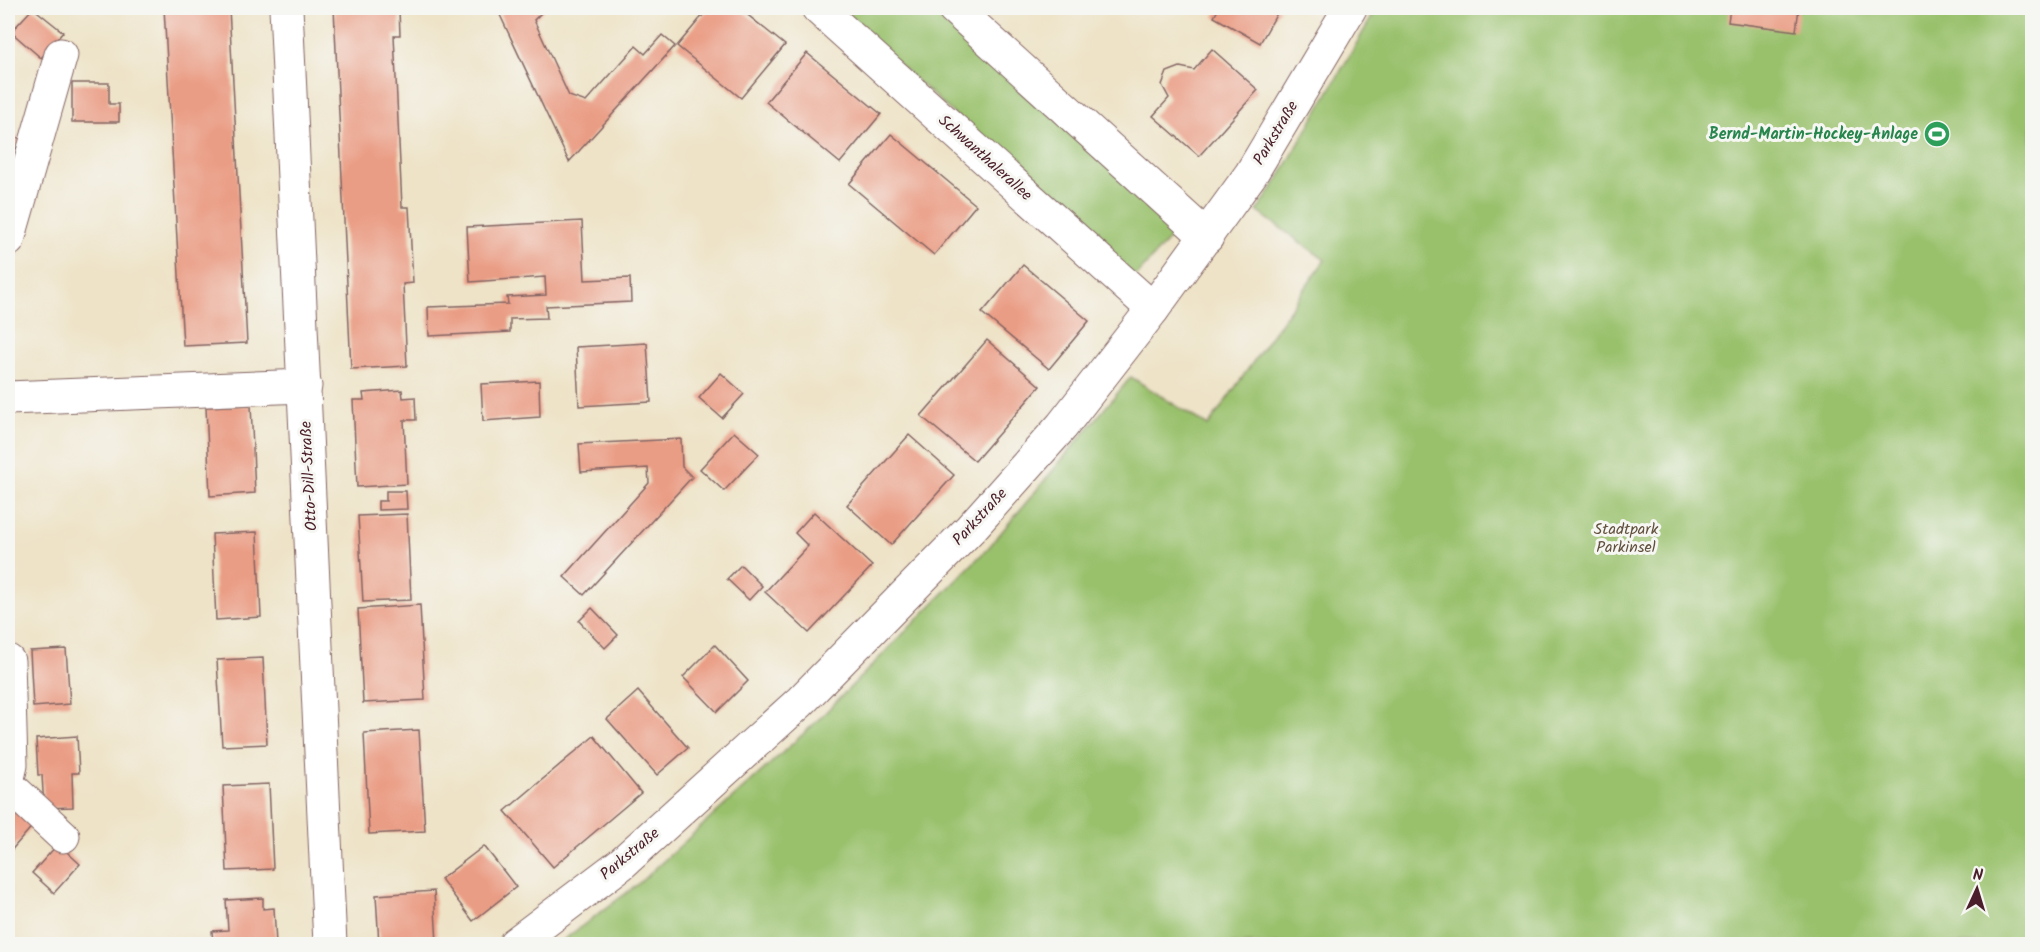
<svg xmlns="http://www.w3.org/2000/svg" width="2040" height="952" font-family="Kalam,sans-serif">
<rect width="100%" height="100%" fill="#f6f6f2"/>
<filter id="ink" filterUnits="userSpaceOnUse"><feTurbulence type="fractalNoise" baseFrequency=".0167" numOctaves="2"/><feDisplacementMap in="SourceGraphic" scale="12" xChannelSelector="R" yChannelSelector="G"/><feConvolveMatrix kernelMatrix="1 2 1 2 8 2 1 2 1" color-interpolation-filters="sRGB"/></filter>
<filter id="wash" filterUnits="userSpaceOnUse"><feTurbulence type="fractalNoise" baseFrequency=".008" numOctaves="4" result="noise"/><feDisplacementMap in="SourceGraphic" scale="24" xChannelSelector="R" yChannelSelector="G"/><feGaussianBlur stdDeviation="1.35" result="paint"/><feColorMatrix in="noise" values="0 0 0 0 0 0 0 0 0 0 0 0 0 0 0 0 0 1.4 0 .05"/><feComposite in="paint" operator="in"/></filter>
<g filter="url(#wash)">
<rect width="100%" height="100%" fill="#eee3c7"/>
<g fill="#99c16c" stroke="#72704c" stroke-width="1.5">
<polygon points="836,8 937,8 1180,227 1135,277"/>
<polygon points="1377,8 2032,8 2032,944 558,944 637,885 814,724 989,547 1131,377 1208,426 1325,260 1257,211 1276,183"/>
</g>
<g id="blocks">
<g fill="#ea9d85">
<polygon points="33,8 63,32 41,58 11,32"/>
<polygon points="164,8 229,8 247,343 183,346"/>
<polygon points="334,8 376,8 376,12 399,10 400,35 394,35 402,207 409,207 413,283 403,284 407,366 351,369"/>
<polygon points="507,8 546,8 534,20 569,96 586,102 636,46 645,54 662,35 675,46 569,162 500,15"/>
<polygon points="709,8 739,8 785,45 741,98 677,46"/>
<polygon points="1219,8 1280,8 1260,43 1214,17"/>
<polygon points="1730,8 1799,8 1796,31 1728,22"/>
<polygon points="1212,49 1258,90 1199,156 1153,116 1169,98 1162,85 1167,72 1180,67 1194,70"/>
<polygon points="807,53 881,114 840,163 766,102"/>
<polygon points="72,83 109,83 109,104 119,104 119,122 72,122"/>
<polygon points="8,129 22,141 8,158"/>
<polygon points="891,134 976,205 934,255 849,184"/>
<polygon points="582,221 585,280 630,278 631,302 546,306 547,318 510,319 510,332 429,336 428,307 508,304 507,297 546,295 545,277 470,282 467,227"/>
<polygon points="1023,265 1089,321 1049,369 982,313"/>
<polygon points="987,340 1040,386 975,461 921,416"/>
<polygon points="647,343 651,402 579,406 576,347"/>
<polygon points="721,373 744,394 722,418 699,398"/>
<polygon points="539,381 540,417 483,421 481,384"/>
<polygon points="402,390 403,398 415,397 416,420 404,420 407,484 357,487 353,400 364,400 363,393"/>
<polygon points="251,405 255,493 210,496 206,407"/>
<polygon points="734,432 759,454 724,491 700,469"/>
<polygon points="909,435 954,475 891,545 847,505"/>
<polygon points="681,439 682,467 692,477 584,595 564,577 649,483 648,468 581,472 579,444"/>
<polygon points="386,491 406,491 407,509 378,510 378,501 386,501"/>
<polygon points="814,512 872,566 809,633 765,592 808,546 795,533"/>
<polygon points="407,514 411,600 363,602 358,516"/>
<polygon points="257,532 261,617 216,620 212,534"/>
<polygon points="741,565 762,586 749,600 727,579"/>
<polygon points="420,605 425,700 363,703 358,609"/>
<polygon points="592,608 618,635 605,648 579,621"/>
<polygon points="715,645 748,681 717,712 683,677"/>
<polygon points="66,649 70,704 33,707 30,651"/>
<polygon points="263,658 267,744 222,746 217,660"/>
<polygon points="638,691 688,748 657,775 607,719"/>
<polygon points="419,730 425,831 369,834 364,733"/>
<polygon points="77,736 79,773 72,773 73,807 44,808 42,775 38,775 36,739"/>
<polygon points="594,736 641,793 553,867 505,811"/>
<polygon points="269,784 273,869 227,871 223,786"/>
<polygon points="13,802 35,823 8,854 8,808"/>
<polygon points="58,844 80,864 54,893 32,873"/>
<polygon points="484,846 516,887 473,921 441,879"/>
<polygon points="434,891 437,944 379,944 376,895"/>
<polygon points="263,898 263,909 274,908 276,944 213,944 212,931 228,930 226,900"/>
</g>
</g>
</g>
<g filter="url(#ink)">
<use href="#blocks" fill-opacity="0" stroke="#836462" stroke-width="1.5"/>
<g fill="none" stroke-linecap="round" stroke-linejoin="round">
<defs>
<g id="minor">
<polyline points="286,8 330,944"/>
<polyline points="818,8 1153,309"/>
<polyline points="954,8 1207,237"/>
<polyline points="8,240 61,55"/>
<polyline points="8,398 305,386"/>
<polyline points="8,661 11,765 8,778"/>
<polyline points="8,785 63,836"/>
<polyline points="515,944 621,864 800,702 971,528 1062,426 1153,309 1251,174 1350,8"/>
</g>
</defs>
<use href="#minor" stroke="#836462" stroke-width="35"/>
<use href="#minor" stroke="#fff" stroke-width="33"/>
</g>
</g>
<defs>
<symbol id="stadium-disc" viewBox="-11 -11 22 22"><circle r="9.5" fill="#2e9e5b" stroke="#f6f6f2"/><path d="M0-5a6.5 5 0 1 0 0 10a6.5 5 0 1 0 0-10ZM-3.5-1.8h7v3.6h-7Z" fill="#fff"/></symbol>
</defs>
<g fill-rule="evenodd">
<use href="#stadium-disc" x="1922" y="119" width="30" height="30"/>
</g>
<g text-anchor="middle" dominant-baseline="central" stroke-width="6" stroke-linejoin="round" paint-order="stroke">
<g font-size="16" fill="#4a1f2b" stroke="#f6f6f2">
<text transform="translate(1276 133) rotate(-59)">Parkstraße</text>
<text transform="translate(985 158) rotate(42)">Schwanthalerallee</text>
<text transform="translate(309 476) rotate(-93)">Otto-Dill-Straße</text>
<text transform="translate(980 517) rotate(-47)">Parkstraße</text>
<text transform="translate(630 854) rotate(-40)">Parkstraße</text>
</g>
<g font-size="16" font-weight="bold" fill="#27864d" stroke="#f6f6f2" text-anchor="end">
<text x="1918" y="134">Bernd-Martin-Hockey-Anlage</text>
</g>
<g font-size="16" fill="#62503e" stroke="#f6f6f2">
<text x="1626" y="529">Stadtpark<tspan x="1626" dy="18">Parkinsel</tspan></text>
</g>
</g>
<rect width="2040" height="952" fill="none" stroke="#f6f6f2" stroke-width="30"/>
<g transform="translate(1977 889) rotate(4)" stroke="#f6f6f2" stroke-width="4.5" paint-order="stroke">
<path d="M0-4.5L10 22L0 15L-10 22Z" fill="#4a1f2b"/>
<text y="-9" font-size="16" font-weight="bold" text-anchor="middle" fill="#4a1f2b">N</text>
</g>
</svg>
